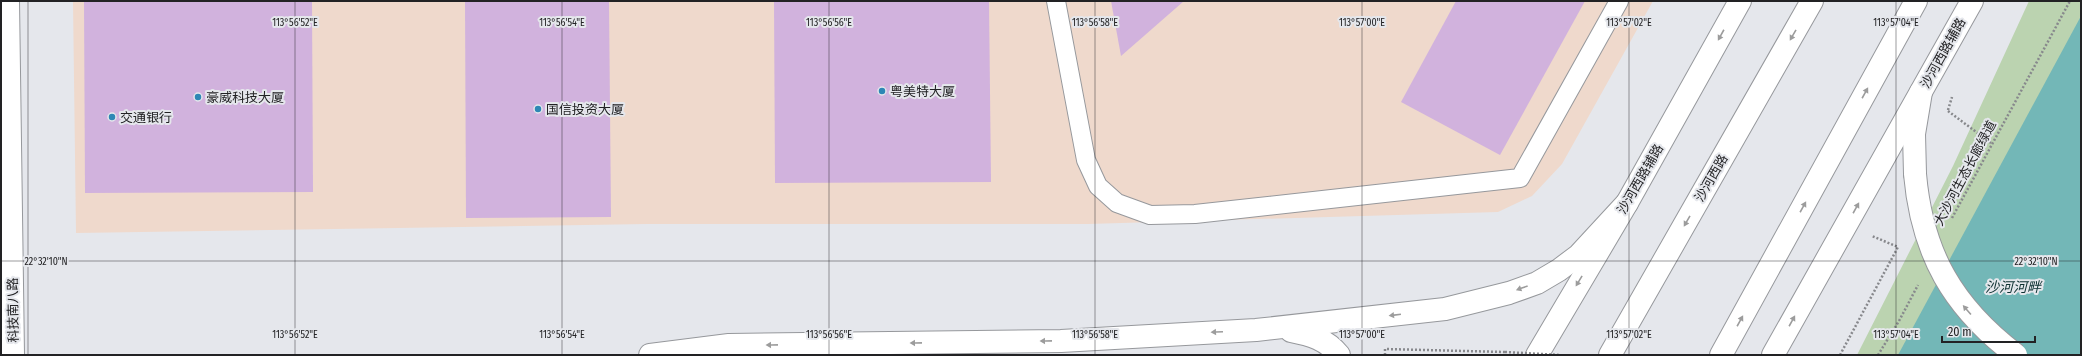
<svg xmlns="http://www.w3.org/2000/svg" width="2082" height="356" font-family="'Fira Sans Condensed','Noto Sans SC',sans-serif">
<rect width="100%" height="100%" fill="#e5e7ec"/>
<polygon fill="#efd9cc" points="73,1 1653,1 1562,164 1532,196 1498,212 1088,224 647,224 76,233"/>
<polygon fill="#bbd3b0" points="2029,1 2081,1 2081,355 1857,355 1953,166"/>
<polygon fill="#73b7b7" points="2081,16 2081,355 1898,355"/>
<g fill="#d1b2dd">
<polygon points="84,1 312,1 313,192 85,193"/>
<polygon points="465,1 609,1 611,217 466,218"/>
<polygon points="774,1 989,1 991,182 775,183"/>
<polygon points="1111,1 1184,1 1121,56"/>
<polygon points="1456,1 1585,1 1500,155 1401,102"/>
</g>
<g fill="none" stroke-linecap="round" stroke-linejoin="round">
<defs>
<polyline id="service" points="1056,1 1086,160 1098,186 1117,203 1150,215 1195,214 1520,178 1619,1"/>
<polyline id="tertiary" points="8,1 13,355"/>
<g id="secondary">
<polyline points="1537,355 1627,203 1740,1"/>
<polyline points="1773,355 1972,1"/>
</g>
<g id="primary">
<polyline points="1915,174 1914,134 1921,92"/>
<path d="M1291,331C1311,335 1326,339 1339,355"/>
<polyline points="650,355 729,345 1061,341 1256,330 1445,309 1509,293 1537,283 1559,270 1579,255 1627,203"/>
<polyline points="1610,355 1812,1"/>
<polyline points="1721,355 1916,1"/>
</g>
</defs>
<use href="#service" stroke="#96989c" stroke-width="20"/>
<use href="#tertiary" stroke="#96989c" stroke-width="24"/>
<use href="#secondary" stroke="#96989c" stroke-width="24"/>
<use href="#primary" stroke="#96989c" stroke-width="24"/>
<g stroke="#87888c" stroke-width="2.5" stroke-dasharray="2 2" stroke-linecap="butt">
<polyline points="1948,110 1952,97"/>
<polyline points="1948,111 1991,143"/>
<polyline points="1952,218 2070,1"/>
<polyline points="1385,355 1385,349 1505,352"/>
<polyline points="1840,355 1898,247 1872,236"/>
<polyline points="1878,355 1899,321 1918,285"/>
</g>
<use href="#service" stroke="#fff" stroke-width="18"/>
<use href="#tertiary" stroke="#fff" stroke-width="22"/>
<use href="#secondary" stroke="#fff" stroke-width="22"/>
<use href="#primary" stroke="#fff" stroke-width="22"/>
<defs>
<path id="primary-bridge" d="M1915,174C1922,254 1953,307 2016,355"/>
</defs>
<use href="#primary-bridge" stroke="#96989c" stroke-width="24" stroke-linecap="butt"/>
<polyline stroke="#87888c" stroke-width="2.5" stroke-dasharray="2 2" stroke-linecap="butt" points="1505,352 1560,355"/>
<use href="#primary-bridge" stroke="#fff" stroke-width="22"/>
</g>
<defs><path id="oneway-solid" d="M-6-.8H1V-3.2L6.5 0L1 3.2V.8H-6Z"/></defs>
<g fill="#9c9c9c">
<use href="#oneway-solid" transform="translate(1721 35) rotate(119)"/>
<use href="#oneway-solid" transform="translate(1793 35) rotate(120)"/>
<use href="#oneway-solid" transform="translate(1865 93) rotate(-61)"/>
<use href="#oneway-solid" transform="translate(1803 207) rotate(-61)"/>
<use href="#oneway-solid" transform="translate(1856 208) rotate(-61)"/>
<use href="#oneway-solid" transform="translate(1687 221) rotate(120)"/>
<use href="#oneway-solid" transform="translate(1579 281) rotate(121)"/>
<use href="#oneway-solid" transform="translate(1522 288) rotate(160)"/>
<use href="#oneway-solid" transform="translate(1967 310) rotate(-131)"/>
<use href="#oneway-solid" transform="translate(1395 315) rotate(173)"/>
<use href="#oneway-solid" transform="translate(1740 321) rotate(-61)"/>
<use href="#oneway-solid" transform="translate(1792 321) rotate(-61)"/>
<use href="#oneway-solid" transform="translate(1217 332) rotate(177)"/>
<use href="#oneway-solid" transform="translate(1046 341) rotate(179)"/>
<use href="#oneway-solid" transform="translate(916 343) rotate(179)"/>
<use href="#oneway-solid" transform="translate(772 345) rotate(179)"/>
</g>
<path fill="none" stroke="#222224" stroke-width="1" stroke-opacity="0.45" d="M28,1V355M295,1V355M562,1V355M829,1V355M1095,1V355M1362,1V355M1629,1V355M1896,1V355M1,261H2081"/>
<g fill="#2e87b5" stroke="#e5e7ec" stroke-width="1.5">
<circle cx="882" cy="91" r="4"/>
<circle cx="198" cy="97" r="4"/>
<circle cx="538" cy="109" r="4"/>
<circle cx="112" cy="117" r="4"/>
</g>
<g text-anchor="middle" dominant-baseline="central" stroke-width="4" stroke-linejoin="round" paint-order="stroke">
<g font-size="13" fill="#222224" stroke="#e5e7ec">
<text transform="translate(1943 53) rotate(-61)">沙河西路辅路</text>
<text transform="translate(1965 173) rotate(-62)">大沙河生态长廊绿道</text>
<text transform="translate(1711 178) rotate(-60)">沙河西路</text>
<text transform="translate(1640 179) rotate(-60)">沙河西路辅路</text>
<text transform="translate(13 310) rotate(-91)">科技南八路</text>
</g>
<g font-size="13" fill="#222224" stroke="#e5e7ec" text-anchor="start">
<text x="890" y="91">粤美特大厦</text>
<text x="206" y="97">豪威科技大厦</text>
<text x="546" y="109">国信投资大厦</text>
<text x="120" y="117">交通银行</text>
</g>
<g font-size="14" font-style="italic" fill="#0c2f30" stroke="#e5e7ec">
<text x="2013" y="287">沙河河畔</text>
</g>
</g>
<g font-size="10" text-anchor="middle" fill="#222224" stroke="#e5e7ec" stroke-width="4" stroke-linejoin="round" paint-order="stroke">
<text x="295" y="26">113°56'52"E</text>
<text x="562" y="26">113°56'54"E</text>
<text x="829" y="26">113°56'56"E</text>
<text x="1095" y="26">113°56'58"E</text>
<text x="1362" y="26">113°57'00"E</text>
<text x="1629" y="26">113°57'02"E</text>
<text x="1896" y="26">113°57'04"E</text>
<text x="46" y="265">22°32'10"N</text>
<text x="2036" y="265">22°32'10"N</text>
<text x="295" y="338">113°56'52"E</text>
<text x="562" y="338">113°56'54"E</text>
<text x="829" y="338">113°56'56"E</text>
<text x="1095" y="338">113°56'58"E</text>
<text x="1362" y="338">113°57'00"E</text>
<text x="1629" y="338">113°57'02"E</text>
<text x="1896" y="338">113°57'04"E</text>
</g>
<rect width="2082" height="356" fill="none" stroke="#222224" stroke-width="4"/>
<path d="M1942 336v6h93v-6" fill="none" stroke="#222224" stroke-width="2"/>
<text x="1948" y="336" font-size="12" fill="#222224" stroke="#e5e7ec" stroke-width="3" paint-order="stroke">20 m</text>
</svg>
